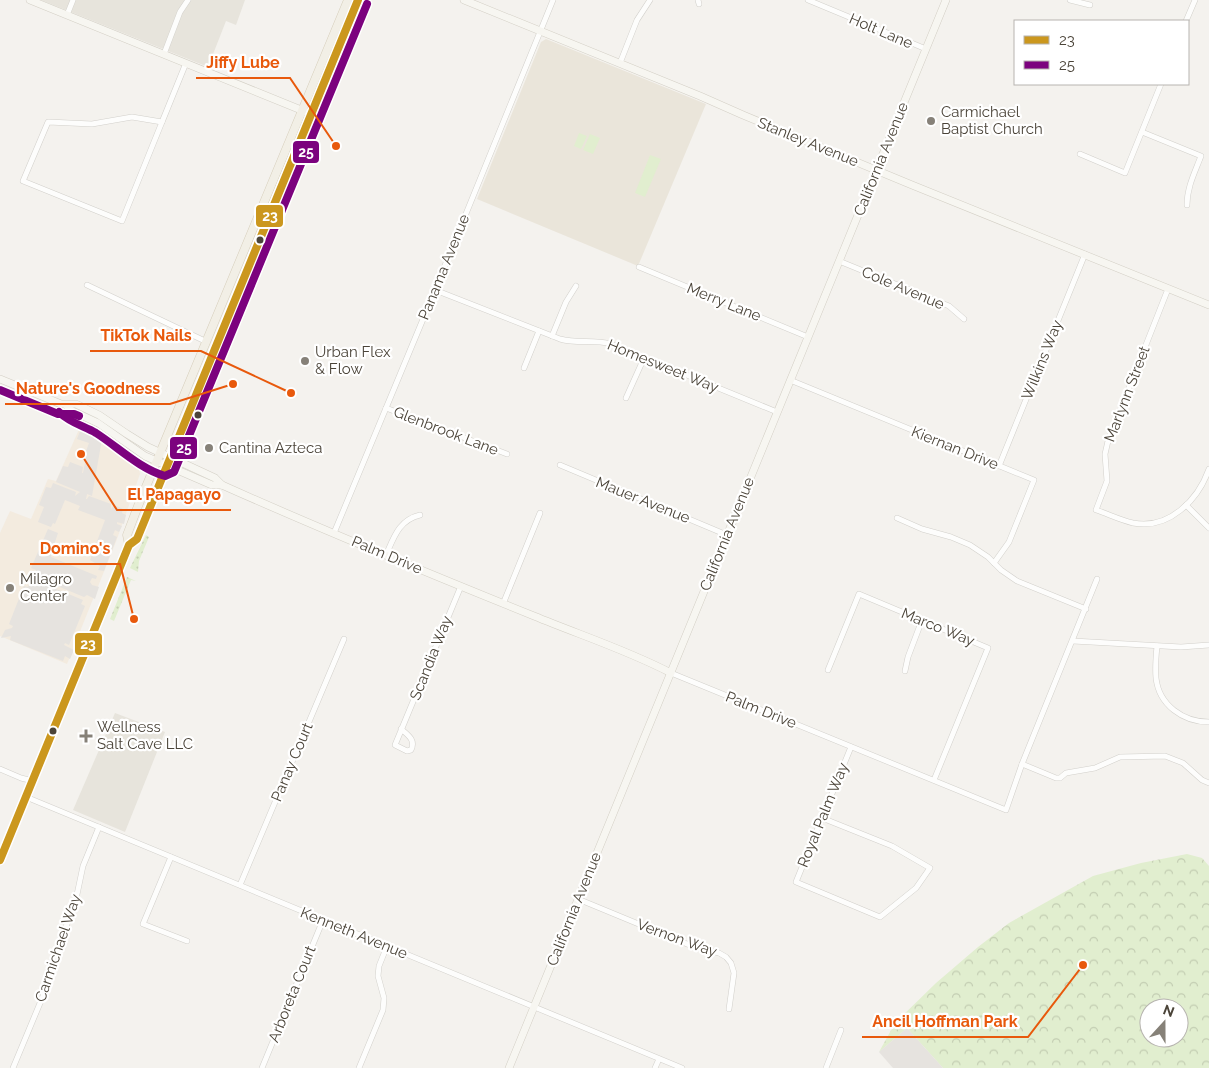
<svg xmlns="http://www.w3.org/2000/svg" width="1209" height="1068" font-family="Raleway,sans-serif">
<defs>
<pattern id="grass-dots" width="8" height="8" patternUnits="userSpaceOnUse" patternTransform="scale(1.25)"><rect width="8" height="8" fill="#e1eecf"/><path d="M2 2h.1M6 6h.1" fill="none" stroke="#c3cdb2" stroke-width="1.8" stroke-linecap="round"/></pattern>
<pattern id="park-crowns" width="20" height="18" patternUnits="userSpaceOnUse" patternTransform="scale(1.25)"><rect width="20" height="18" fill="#e1eecf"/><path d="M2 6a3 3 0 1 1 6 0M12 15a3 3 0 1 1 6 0" fill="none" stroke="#c3cdb2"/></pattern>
</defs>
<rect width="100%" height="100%" fill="#f4f2ee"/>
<g fill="#e7e4dc">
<polygon points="41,0 245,0 236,25 226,21 208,67"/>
<polygon points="115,713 165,732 125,832 73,810"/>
</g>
<polygon fill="#f3ebdf" points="81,425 91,429 138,463 140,474 117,539 67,664 0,636 0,533 10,511 31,519 48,479 56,481"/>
<polygon fill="#eae5da" points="546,39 706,104 638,266 477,199 541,42"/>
<g fill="url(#grass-dots)">
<polygon points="146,535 149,537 139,561 138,572 130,568"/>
<polygon points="127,577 136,581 131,580 114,621 110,619"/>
</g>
<path fill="url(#park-crowns)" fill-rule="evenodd" d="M1187,854L1202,858L1209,866V1068H943L907,1028L879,1052L895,1023L936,983L978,947L1009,923L1093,876L1141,863ZM1149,1008H1179V1038H1149Z"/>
<g fill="#e1eecf">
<polygon points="579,133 587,136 581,149 574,146"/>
<polygon points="590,134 600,138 593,154 583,150"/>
<polygon points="650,155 661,159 645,197 635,193"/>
</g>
<g fill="#e6e3df">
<polygon points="82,426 90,430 91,428 100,433 98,439 102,439 92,496 87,494 86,499 87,499 89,496 111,504 111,509 114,505 123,509 122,513 126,515 124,524 117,522 117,524 122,526 119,532 115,530 113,535 117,537 104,571 98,570 100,566 90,560 105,520 78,510 80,506 65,500 55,524 53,523 51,527 38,522 44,507 39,505 46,487 51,488 53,483 76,492 75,496 80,492 56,482 63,466 68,467 70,462 83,467 82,473 83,473 86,458 84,457 89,443 77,439"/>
<polygon points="48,529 58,533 51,554 51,557 97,576 96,579 92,578 90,582 92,585 99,587 95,599 87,595 84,597 33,576 36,570 31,568"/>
<polygon points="32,579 83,600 81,604 85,606 69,645 65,643 64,645 74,650 70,659 65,656 63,661 10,640 11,636 1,638 5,630 12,628 13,626 9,624 24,586 28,587"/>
<polygon points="907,1028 943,1068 893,1068 879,1052"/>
</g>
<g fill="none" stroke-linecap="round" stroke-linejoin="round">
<defs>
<g id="street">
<polyline points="698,0 699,4"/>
<polyline points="808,0 926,49"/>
<polyline points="1070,0 1090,5"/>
<polyline points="67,15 73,0"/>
<polyline points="1186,21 1195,0"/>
<polyline points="164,54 180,12 188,0"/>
<polyline points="620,63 637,20 650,0"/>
<polygon points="132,117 162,122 122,221 23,181 48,122 92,124"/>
<polyline points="162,122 186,63"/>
<path d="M1142,132L1201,156C1195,172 1187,187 1187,205"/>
<polyline points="1080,154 1125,173 1161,84"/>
<polyline points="839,261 949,306 964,319"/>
<polyline points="639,267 808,337"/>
<polyline points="87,285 207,342"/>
<path d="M1168,289L1108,441L1105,454L1107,481L1096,510C1108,514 1120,520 1133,523C1169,530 1198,500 1209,469"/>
<path d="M435,290L560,339C577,344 594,339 611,344L777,412"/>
<polyline points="552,336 566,302 576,286"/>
<polyline points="524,368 539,331"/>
<polyline points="790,380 1034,480 1009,542 994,563"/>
<polyline points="626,398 644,358"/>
<polyline points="386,408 507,454"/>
<polyline points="560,465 727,535"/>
<polyline points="999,466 1085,254"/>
<polyline points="1186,505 1209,528"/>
<polyline points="897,518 922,529 951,537 970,545 988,557 1001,570 1017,581 1086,609"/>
<polyline points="334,533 426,312 553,0"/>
<path d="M386,555C394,537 399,520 420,515"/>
<polyline points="503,604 540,513"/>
<polyline points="1073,641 1181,647 1209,645"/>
<path d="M1157,646C1156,656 1155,667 1156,678C1159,705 1183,722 1209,722"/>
<polyline points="828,670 859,594 988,648 934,780"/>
<polyline points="905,671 908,657 922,620"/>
<polyline points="671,673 1006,810 1022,764 1097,579"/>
<path d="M401,729C408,735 416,740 411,750L407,751L395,745L461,586"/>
<polyline points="1022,764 1056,778 1060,778 1066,773 1095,768 1120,757 1165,756 1183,763 1202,780 1209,783"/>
<polyline points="0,769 21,778 33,781"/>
<polyline points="26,797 682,1068"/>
<polyline points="822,818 892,846 930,868 916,888 880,917 796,882 851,747"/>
<polyline points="171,857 143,924 187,941"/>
<polyline points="240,885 344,639"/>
<polyline points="578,899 687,944 719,953 726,957 731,963 734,973 729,1009"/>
<polyline points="13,1068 43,996 49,969 75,904 83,866 99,827"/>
<polyline points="262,1068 323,920"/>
<polyline points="359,1068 383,1010 384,998 378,976 379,966 387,946"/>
<polyline points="655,1068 659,1059"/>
<polyline points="826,1068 841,1030"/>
</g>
<g id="secondary">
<polyline points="30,0 311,114"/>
<polyline points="464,0 700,96 743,115 912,185 1209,305"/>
<polyline points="0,379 61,404 76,404 99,415 127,434 148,447 215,478 222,485"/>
<path d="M66,405L72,411L98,423L145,456L212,485H222C325,531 430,574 534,616C580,635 627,650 671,673"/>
<polyline points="509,1068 946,0"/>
</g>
<g id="primary">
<polyline points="129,545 127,535 138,506 348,0"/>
<polyline points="0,860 129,545 137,539 358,0"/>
</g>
</defs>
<use href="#street" stroke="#d2d0cb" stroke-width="6"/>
<use href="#secondary" stroke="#d3cfc5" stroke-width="8"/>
<use href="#primary" stroke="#d6cebb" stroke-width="9"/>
<use href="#street" stroke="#fdfdfc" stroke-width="5"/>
<use href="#secondary" stroke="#f7f6f1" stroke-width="7"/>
<use href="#primary" stroke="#f2efe6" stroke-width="8"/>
<defs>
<polyline id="bus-1" points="0,860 129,545 137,539 358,0"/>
<g id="bus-2">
<polyline points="0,390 58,414 74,414 79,416"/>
<path d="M59,412C70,423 84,426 96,433C118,447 140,469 165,476L174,472L367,4"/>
</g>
</defs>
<use href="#bus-1" stroke="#fff" stroke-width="11"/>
<use href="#bus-2" stroke="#fff" stroke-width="11"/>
<use href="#bus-1" stroke="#cb971e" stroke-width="8"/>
<use href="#bus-2" stroke="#7c027e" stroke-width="8"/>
</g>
<g fill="#868178" stroke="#fff" stroke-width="2">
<circle cx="931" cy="121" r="5"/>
<circle cx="305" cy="361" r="5"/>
<circle cx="209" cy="448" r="5"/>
<circle cx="10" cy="588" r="5"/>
<path d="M83.5 728.5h5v5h5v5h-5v5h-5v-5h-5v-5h5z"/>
</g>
<g fill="#4b4439" stroke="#fff" stroke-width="2">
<circle cx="260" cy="240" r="4.5"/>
<circle cx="198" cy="415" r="4.5"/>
<circle cx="53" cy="731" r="4.5"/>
</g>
<g text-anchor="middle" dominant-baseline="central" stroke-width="4.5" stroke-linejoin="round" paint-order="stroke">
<g font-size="15" fill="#4b4439" stroke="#fff">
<text transform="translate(881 31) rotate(23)">Holt Lane</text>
<text transform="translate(808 142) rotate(22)">Stanley Avenue</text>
<text transform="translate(881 159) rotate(-68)">California Avenue</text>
<text transform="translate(444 267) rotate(-68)">Panama Avenue</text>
<text transform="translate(903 288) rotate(23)">Cole Avenue</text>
<text transform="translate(724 302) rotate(22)">Merry Lane</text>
<text transform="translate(1042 360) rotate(-68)">Wilkins Way</text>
<text transform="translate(663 366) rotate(22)">Homesweet Way</text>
<text transform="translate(1127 394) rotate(-69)">Marlynn Street</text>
<text transform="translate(446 431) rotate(21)">Glenbrook Lane</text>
<text transform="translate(955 448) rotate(22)">Kiernan Drive</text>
<text transform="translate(643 500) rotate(22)">Mauer Avenue</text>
<text transform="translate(727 534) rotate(-68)">California Avenue</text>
<text transform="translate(387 555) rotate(23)">Palm Drive</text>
<text transform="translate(938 627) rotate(22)">Marco Way</text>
<text transform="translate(431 658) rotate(-68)">Scandia Way</text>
<text transform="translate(761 710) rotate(22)">Palm Drive</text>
<text transform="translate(292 762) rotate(-67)">Panay Court</text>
<text transform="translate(823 815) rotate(-68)">Royal Palm Way</text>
<text transform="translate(574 909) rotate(-68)">California Avenue</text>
<text transform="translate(354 933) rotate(22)">Kenneth Avenue</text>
<text transform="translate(677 938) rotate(20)">Vernon Way</text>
<text transform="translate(58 948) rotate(-71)">Carmichael Way</text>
<text transform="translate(292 994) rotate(-68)">Arboreta Court</text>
</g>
<g font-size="15" fill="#4b4439" stroke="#fff" text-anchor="start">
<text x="941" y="112">Carmichael<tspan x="941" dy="17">Baptist Church</tspan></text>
<text x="315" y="352">Urban Flex<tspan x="315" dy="17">&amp; Flow</tspan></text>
<text x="219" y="448">Cantina Azteca</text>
<text x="20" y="579">Milagro<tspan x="20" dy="17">Center</tspan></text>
<text x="97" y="727">Wellness<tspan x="97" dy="17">Salt Cave LLC</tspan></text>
</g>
</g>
<path fill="none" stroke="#e8590c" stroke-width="2" d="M336 146L290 78H196M291 393L201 351H90M233 384L170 404H5M81 454L117 510H231M134 619L120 564H30M1083 965L1028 1037H862"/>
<g fill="#e8590c" stroke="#fff" stroke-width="2">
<circle cx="336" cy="146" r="5"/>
<circle cx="291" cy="393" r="5"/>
<circle cx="233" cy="384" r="5"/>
<circle cx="81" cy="454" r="5"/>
<circle cx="134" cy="619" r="5"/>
<circle cx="1083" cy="965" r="5"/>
</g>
<g font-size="16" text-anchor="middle" font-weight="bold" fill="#e8590c" stroke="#fff" stroke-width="4.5" stroke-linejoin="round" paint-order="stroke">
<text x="243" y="68">Jiffy Lube</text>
<text x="146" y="341">TikTok Nails</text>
<text x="88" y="394">Nature's Goodness</text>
<text x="174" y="500">El Papagayo</text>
<text x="75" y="554">Domino's</text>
<text x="945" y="1027">Ancil Hoffman Park</text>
</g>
<g stroke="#fff" stroke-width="2">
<rect x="292" y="140" width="28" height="24" rx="5" fill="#7c027e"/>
<rect x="255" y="204" width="29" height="24" rx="5" fill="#cb971e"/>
<rect x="169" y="436" width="29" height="24" rx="5" fill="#7c027e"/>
<rect x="74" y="632" width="29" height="24" rx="5" fill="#cb971e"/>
</g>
<g font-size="14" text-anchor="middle" font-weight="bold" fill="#fff">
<text x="306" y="157">25</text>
<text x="270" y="221">23</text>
<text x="184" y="453">25</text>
<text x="88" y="649">23</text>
</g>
<rect x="1014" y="20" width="175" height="65" fill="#ffffff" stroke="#b7b4b0"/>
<rect x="1024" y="36" width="25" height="8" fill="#cb971e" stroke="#b7b4b0"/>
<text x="1059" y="45" font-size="15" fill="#4b4439">23</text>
<rect x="1024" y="61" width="25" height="8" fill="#7c027e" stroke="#b7b4b0"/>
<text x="1059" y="70" font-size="15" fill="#4b4439">25</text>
<g transform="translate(1164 1023) rotate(21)"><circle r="24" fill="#ffffff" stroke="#b7b4b0"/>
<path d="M0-4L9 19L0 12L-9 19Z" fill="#868178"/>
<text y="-8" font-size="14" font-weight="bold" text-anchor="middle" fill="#4b4439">N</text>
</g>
</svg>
